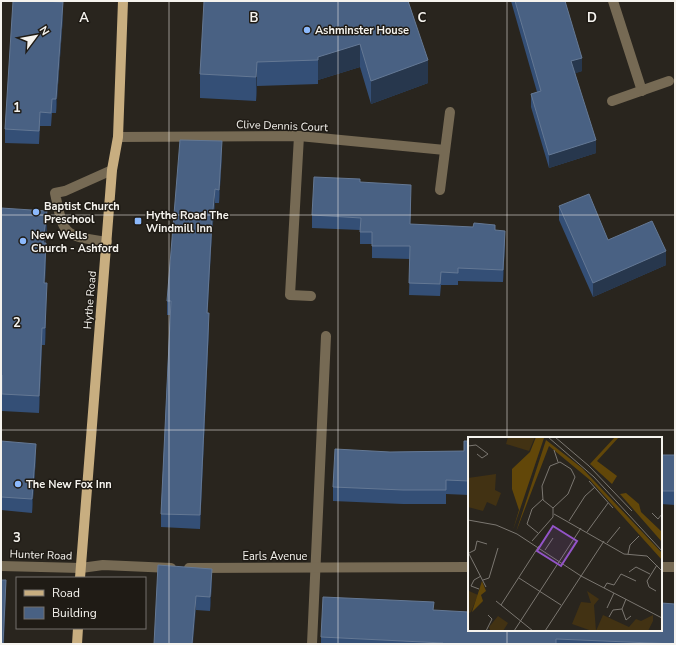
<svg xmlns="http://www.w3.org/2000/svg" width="676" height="645" font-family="'Nunito Sans',sans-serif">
<rect width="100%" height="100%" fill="#29251e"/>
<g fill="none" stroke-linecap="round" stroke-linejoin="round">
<g stroke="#766a54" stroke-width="10">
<polyline points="299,136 290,295 311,296"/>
<path d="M107,242C63,235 64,237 55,193L65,191L112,170"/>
<polyline points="312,644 326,336"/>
</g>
<g stroke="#766a54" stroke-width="10">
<polyline points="613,1 642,91"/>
<polyline points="612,101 669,81"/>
<polyline points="118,137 299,136 445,150"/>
<polyline points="440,190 450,112"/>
<polyline points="1,566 81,568 103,565 171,568"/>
<polyline points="661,567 675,567"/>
<polyline points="189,568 469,567"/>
</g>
<g stroke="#c8ae80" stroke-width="10">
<polyline points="80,578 112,170 118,137 123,1"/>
<polyline points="77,644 78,628"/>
</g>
</g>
<g fill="#344f76">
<polygon points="408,1 428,83 371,104 360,67 318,80 318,84 257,86 256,101 200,98 200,74"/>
<polygon points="511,1 565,1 582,71 575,73 596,153 549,168 531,107 531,94 537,92"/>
<polygon points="63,16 56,113 52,113 51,126 40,126 39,144 5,143 5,129"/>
<polygon points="222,155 219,203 215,203 212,233 207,313 209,327 200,529 161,527 161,514 170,315 167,315 167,301"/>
<polygon points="360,182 411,197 410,224 495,230 505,243 503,282 458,281 458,285 441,285 440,296 409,295 410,259 372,258 372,244 360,244 360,230 312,228 312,215"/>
<polygon points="559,206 608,240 666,265 593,297 559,220"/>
<polygon points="1,208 47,228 45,243 46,260 45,283 46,322 45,345 42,345 39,413 2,411 2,392 1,392"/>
<polygon points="1,441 36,457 32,513 1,510"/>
<polygon points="469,441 469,495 446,494 446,504 403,504 333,501 333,487 390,452 464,451"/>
<polygon points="661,455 675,455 675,505 661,504"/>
<polygon points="158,565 212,582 210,611 196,610"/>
<polygon points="434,610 469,630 675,644 321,644 321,637"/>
</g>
<g fill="#27374d">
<polygon points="63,2 63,16 56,113 56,99"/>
<polygon points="360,44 360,67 318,80 318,57"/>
<polygon points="582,58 582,71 571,75 571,61"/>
<polygon points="428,60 428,83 371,104 371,81"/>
<polygon points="257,62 257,86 256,101 256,77"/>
<polygon points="596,140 596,153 549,168 549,155"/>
<polygon points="222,141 222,155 219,203 219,190"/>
<polygon points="215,189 215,203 212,233 207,327 207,313 212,220"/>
<polygon points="47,211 47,228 43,260 43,243"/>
<polygon points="505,231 505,243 503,282 503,270"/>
<polygon points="46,243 46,260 44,300 44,283"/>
<polygon points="666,251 666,265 593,297 593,283"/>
<polygon points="47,283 46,322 45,345 45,328"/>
<polygon points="209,313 209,327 200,529 200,515"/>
<polygon points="42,328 42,345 39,413 39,396"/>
<polygon points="36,444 36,457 32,513 32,499"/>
<polygon points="212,569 212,582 210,611 210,597"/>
<polygon points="6,580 6,594 4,644 3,644"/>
<polygon points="196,596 196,610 193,644 192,644"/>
</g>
<g fill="#496183" stroke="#647894">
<polygon points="13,1 41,1 63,2 56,99 52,99 51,113 40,112 39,131 5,129"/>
<polygon points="204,1 408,1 428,60 371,81 360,44 318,57 318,60 257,62 256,77 200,74"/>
<polygon points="515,1 565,1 582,58 571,61 596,140 549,155 531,94 541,91"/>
<polygon points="180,140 222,141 219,190 215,189 212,220 207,313 209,313 200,515 161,514 171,301 167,301"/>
<polygon points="314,177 360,179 360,182 411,185 410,224 473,227 474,223 495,225 495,230 505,231 503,270 458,268 458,273 441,272 440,284 409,283 410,246 372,246 372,232 360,232 361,218 312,215"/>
<polygon points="589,194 608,240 652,221 666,251 593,283 559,206"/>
<polygon points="1,208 47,211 43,243 46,243 44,283 47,283 46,305 45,328 42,328 39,396 2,394 2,375 1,375"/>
<polygon points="1,441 36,444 32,499 1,497"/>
<polygon points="464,441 469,441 469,481 446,480 446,490 403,490 333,487 335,449 390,452 464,451"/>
<rect x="661" y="455" width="14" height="36"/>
<polygon points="158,565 212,569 210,597 196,596 192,644 154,644"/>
<polygon points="1,580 6,580 3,644 1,644"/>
<polygon points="323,597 434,602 433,610 469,612 469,630 661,630 661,603 675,604 675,644 556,639 556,644 443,644 443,643 321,637"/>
</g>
<path fill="none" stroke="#f5f3ee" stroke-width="1" stroke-opacity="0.55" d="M169,1V644M338,1V644M507,1V438M1,215H675M1,430H675M507,630V644"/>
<g fill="#8cb9fc" stroke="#1f1b15" stroke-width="1.5">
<circle cx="307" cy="30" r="4"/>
<circle cx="36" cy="212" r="4"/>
<rect x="134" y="217" width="8" height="8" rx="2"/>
<circle cx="23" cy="241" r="4"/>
<circle cx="18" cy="484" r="4"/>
</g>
<g text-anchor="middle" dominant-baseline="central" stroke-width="3" stroke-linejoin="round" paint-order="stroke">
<g font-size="11" font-weight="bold" fill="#f5f3ee" stroke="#1f1b15" text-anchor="start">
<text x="315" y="30">Ashminster House</text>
<text x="44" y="206">Baptist Church<tspan x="44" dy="13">Preschool</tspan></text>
<text x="146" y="215">Hythe Road The<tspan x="146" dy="13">Windmill Inn</tspan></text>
<text x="31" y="235">New Wells<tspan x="31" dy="13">Church - Ashford</tspan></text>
<text x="26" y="484">The New Fox Inn</text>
</g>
<g font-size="11" fill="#f5f3ee" stroke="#1f1b15">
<text transform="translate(282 126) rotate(2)">Clive Dennis Court</text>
<text transform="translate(90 300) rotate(-85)">Hythe Road</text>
<text transform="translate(41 555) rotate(2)">Hunter Road</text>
<text x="275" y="556">Earls Avenue</text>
</g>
</g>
<g transform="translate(468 437)">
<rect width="194" height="194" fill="#29251e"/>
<path d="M40,0H67L61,14L38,7ZM28,37L27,53L33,56L28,69L19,65L15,74L0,70V41ZM1,154L10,158L3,175L0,177ZM119,154L131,162L126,168L128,194L135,178L161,190L168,182L173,184L185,178V184L180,194H124L104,187L113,165L123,166ZM30,179L40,186L35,194L22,193L21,190Z" fill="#423213"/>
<path d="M68,0L76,1L45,93L51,73L44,52V32L62,15ZM147,0H151L129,24L149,39L144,47L122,27ZM78,3L114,31L194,116V123L122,43L81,9L48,95ZM158,56L171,67L173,75L194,95V105L152,57ZM14,144L18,154L13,158L15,164L4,175Z" fill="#624709"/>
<path fill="none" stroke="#7b7771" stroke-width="1" d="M80,0L126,40L194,114M87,0L121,29L164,74M0,9L8,8L20,17L14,21L9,17M86,13L90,25M92,25L103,32L107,40L100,57L85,71L75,63L74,49L82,29ZM121,44L145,71M184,76L190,82L194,77M86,77L156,117L179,119L194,134M0,83L28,88L49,97L113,139L194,181M101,84L117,59L127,50M119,95L140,66M70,96L59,87L64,72L75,62M64,104L85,80V71M139,106L152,90M77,113L85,101M0,115L18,150M1,116L7,113L9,104L19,107M160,117L162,108L171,99M161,135L168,130L182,137M51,141L93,168M15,143L21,141L30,111M136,151L139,146L146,148L153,137L168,144M11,152L3,149L6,143L13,139M188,154L181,150L179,144L189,128M28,164L65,194M33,168L71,109M139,171L146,156M154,172L158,183L163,179M141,180L145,173L154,172L158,162M18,194L24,182L20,178M46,194L113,91M77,194L136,104"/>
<path fill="#9354c8" fill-opacity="0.15" stroke="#9354c8" stroke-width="2" d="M85,89L109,104L93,129L69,114Z"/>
<rect width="194" height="194" fill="none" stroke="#f5f3ee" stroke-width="2"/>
</g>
<g font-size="13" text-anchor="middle" font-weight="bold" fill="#f5f3ee" stroke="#1f1b15" stroke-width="3" stroke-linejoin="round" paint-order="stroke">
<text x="84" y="22">A</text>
<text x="254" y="22">B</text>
<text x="422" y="22">C</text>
<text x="592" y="22">D</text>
<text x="17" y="112">1</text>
<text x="17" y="327">2</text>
<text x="17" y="542">3</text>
</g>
<rect width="676" height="645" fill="none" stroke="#f5f3ee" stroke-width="4"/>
<rect x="16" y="577" width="130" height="52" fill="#1f1b15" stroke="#75716c"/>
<rect x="24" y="590" width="20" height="6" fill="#c8ae80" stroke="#75716c"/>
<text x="52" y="597" font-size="12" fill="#f5f3ee">Road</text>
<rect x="24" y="607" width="20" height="12" fill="#496183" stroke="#75716c"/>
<text x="52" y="617" font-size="12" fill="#f5f3ee">Building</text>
<g transform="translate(36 36) rotate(58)" stroke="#1f1b15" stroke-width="3" paint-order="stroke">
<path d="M0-3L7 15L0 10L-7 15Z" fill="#f5f3ee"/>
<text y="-6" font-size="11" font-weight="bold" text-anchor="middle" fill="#f5f3ee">N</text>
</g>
</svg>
